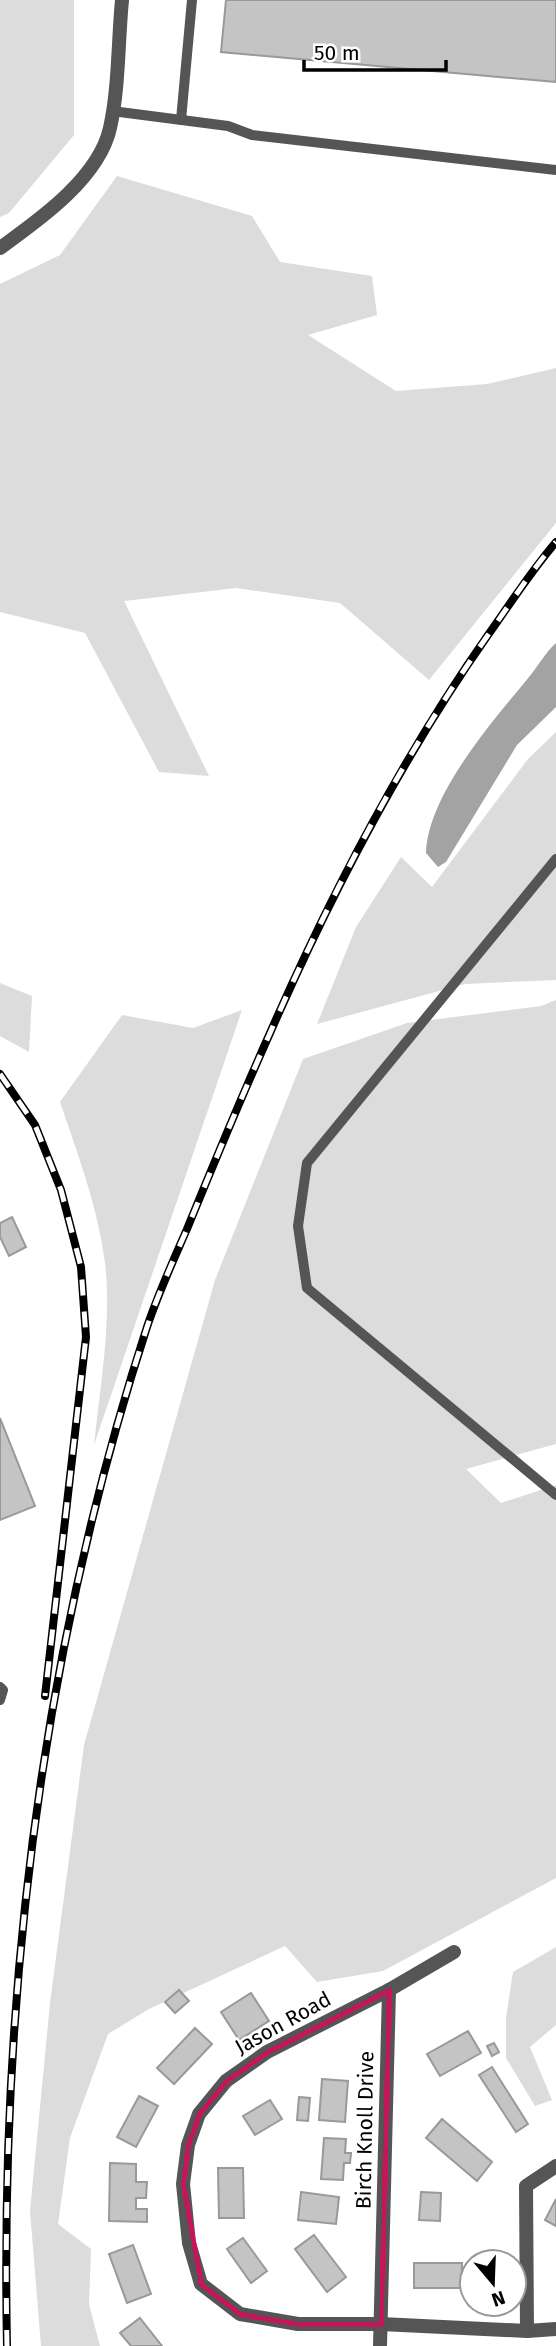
<svg xmlns="http://www.w3.org/2000/svg" width="556" height="2346" font-family="'Fira Sans',sans-serif">
<rect width="100%" height="100%" fill="#fff"/>
<g fill="#dcdcdc">
<polygon points="0,0 74,0 74,135 9,213 0,217"/>
<polygon points="117,176 252,216 280,262 372,276 377,315 308,335 396,391 487,384 556,368 556,523 429,680 340,603 236,588 124,601 209,776 159,772 85,633 0,612 0,284 60,255"/>
<polygon points="556,732 556,980 465,984 317,1024 356,927 401,857 432,887 528,759"/>
<polygon points="0,983 32,996 29,1052 0,1036"/>
<polygon points="556,1000 556,1444 466,1469 501,1503 556,1485 556,1878 383,1971 317,1982 285,1946 149,2009 108,2034 70,2138 58,2224 91,2249 89,2304 100,2346 41,2346 30,2211 50,2003 84,1745 215,1280 303,1059 407,1023 541,1006"/>
<path d="M242,1010L94,1445C100,1388 112,1320 105,1263C98,1207 78,1155 60,1102L122,1015L193,1028Z"/>
<polygon points="556,1947 556,2025 530,2047 552,2100 535,2106 506,2058 506,2018 513,1972"/>
</g>
<path fill="#a3a3a3" d="M556,643V707L517,745L446,862L438,867L426,853C428,794 493,721 529,677C539,665 545,653 556,643Z"/>
<g fill="#c4c4c4" stroke="#999" stroke-width="2">
<polygon points="226,0 556,0 556,82 221,52"/>
<polygon points="12,1217 26,1247 9,1256 0,1237 0,1223"/>
<polygon points="0,1418 35,1506 0,1520"/>
<polygon points="179,1990 189,2001 175,2013 165,2002"/>
<polygon points="251,1993 269,2021 239,2040 221,2012"/>
<polygon points="195,2028 212,2044 174,2084 157,2068"/>
<polygon points="468,2031 481,2053 440,2076 427,2054"/>
<polygon points="494,2043 499,2052 492,2056 487,2046"/>
<polygon points="492,2067 528,2124 516,2132 479,2075"/>
<polygon points="322,2079 348,2081 345,2122 319,2120"/>
<polygon points="139,2096 158,2106 136,2147 117,2137"/>
<polygon points="299,2097 310,2098 308,2121 297,2120"/>
<polygon points="270,2100 282,2119 255,2135 243,2116"/>
<polygon points="442,2119 492,2162 477,2181 426,2138"/>
<polygon points="324,2138 346,2139 345,2153 351,2153 350,2163 344,2163 343,2180 321,2179"/>
<polygon points="110,2163 136,2164 136,2182 147,2182 146,2198 136,2198 136,2209 147,2209 147,2222 109,2221"/>
<polygon points="218,2168 243,2168 244,2218 219,2218"/>
<polygon points="301,2192 339,2197 336,2224 298,2220"/>
<polygon points="421,2192 441,2193 440,2221 419,2220"/>
<polygon points="556,2199 556,2226 545,2220"/>
<polygon points="314,2235 346,2277 327,2292 295,2249"/>
<polygon points="243,2238 267,2271 251,2283 227,2249"/>
<polygon points="133,2245 151,2294 127,2303 109,2254"/>
<rect x="414" y="2263" width="48" height="25"/>
<polygon points="466,2264 472,2264 472,2279 465,2279"/>
<polygon points="140,2318 162,2346 131,2346 120,2333"/>
</g>
<g fill="none" stroke-linecap="round" stroke-linejoin="round">
<g stroke="#555" stroke-width="10">
<polyline points="112,111 228,126 252,135 556,170"/>
<polyline points="181,120 192,0"/>
<polyline points="556,859 307,1163 298,1226 307,1288 556,1495"/>
<polyline points="0,1687 3,1690 0,1700"/>
</g>
<g stroke="#555" stroke-width="14">
<path d="M0,248C39,220 99,178 110,128C119,88 118,41 122,0"/>
<polyline points="454,1952 389,1990 267,2052 226,2081 199,2114 188,2145 183,2184 189,2243 201,2284 240,2314 298,2324 381,2324 527,2331 556,2329"/>
<polyline points="527,2331 526,2186 556,2166"/>
<polyline points="380,2346 389,1990"/>
</g>
<defs>
<g id="rail">
<polyline points="0,1074 35,1125 61,1190 81,1267 86,1337 45,1696"/>
<path d="M7,2346C0,2002 40,1655 147,1327C158,1294 173,1261 187,1229C214,1163 241,1098 270,1033C331,894 401,759 488,635C510,604 531,571 556,542"/>
</g>
</defs>
<use href="#rail" stroke="#000" stroke-width="8"/>
<use href="#rail" stroke="#fff" stroke-width="5" stroke-dasharray="16" stroke-linecap="butt"/>
</g>
<path fill="none" stroke="#c2185b" stroke-width="5" stroke-linejoin="round" d="M389,1990L381,2324H298L240,2314L201,2284L183,2184L188,2145L199,2114L226,2081L267,2052Z"/>
<g text-anchor="middle" dominant-baseline="central" stroke-width="5" stroke-linejoin="round" paint-order="stroke">
<g font-size="21" fill="#000" stroke="#fff">
<text transform="translate(283 2023) rotate(-29)">Jason Road</text>
<text transform="translate(365 2130) rotate(-89)">Birch Knoll Drive</text>
</g>
</g>
<g transform="translate(493 2283) rotate(161)"><circle r="33" fill="#ffffff" stroke="#999999" stroke-width="2"/>
<path d="M0-5L12 26L0 18L-12 26Z" fill="#000000"/>
<text y="-10" font-size="19" font-weight="bold" text-anchor="middle" fill="#000000">N</text>
</g>
<path d="M304 60v10h142v-10" fill="none" stroke="#000000" stroke-width="3.5"/>
<text x="314" y="60" font-size="21" fill="#000000" stroke="#ffffff" stroke-width="5" paint-order="stroke">50 m</text>
</svg>
